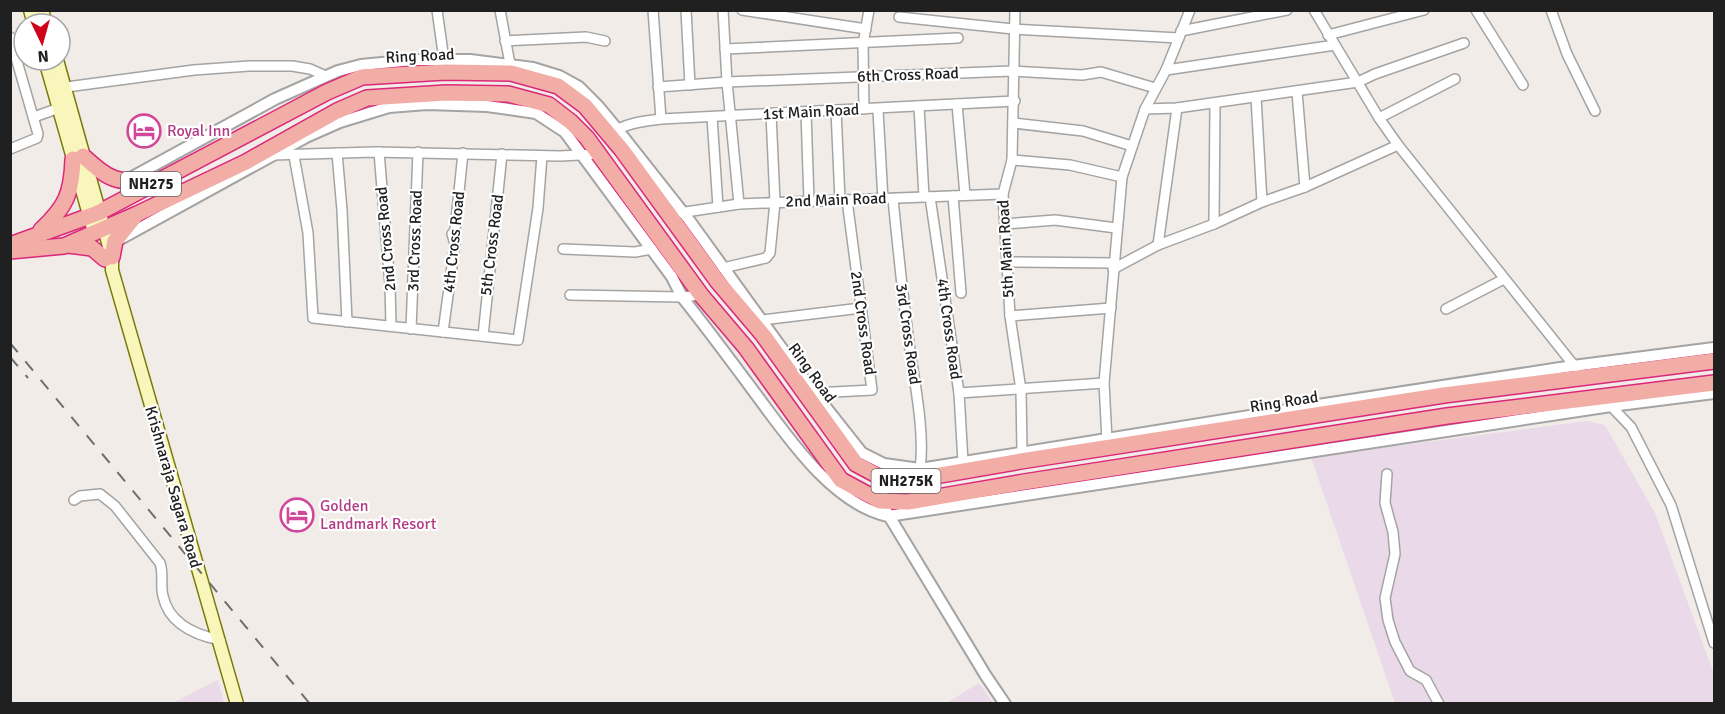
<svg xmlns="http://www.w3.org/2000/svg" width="1725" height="714" font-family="Signika,sans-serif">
<rect width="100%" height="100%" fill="#f1ece7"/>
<g fill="#ead9e9">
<polygon points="1587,421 1605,425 1655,513 1714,674 1714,703 1395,703 1311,457"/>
<polygon points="218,680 224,703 173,703"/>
<polygon points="979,683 993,703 947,703"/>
</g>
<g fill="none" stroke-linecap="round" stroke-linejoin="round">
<defs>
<g id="minor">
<polyline points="437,10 444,60"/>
<polyline points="500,10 510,64"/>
<polyline points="653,10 661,119"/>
<polyline points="686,10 690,85"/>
<polyline points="723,10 727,82 739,204"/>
<polyline points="742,10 866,29"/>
<polyline points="1015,10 1012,160 1003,194 1010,316 1021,390 1022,452"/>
<polyline points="1314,10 1379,118 1398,145 1576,368"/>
<polyline points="1476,10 1523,85"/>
<polyline points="1551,10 1567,54 1595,111"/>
<polyline points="899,17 1013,29 1179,38"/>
<polyline points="1181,31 1287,10"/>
<polyline points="1328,35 1424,10"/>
<polyline points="10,37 38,134 37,138 10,149"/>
<polyline points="505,41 586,37 605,41"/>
<polyline points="725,49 958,38"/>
<polyline points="1166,70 1335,45"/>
<polyline points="658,87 727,82 1012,71 1082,75 1101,72 1155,88"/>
<polyline points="59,88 194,70 249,66 292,66 310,69 326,76"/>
<polyline points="1297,92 1305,187"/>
<polyline points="1256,97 1262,202"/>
<polyline points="957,104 965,195"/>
<polyline points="919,106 924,197"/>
<polyline points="864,109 863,44 869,10"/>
<polyline points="1145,109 1177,108 1358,82 1375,74 1464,43"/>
<polyline points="836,110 840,200"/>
<polyline points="878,110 883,200"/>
<polyline points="806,112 809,201"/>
<polyline points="34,117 59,108"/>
<polyline points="712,117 718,207"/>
<polyline points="1379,118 1455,79"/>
<polyline points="1013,123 1083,131 1132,146"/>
<path d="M612,133C624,123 646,121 661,119L1015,101"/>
<polyline points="379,152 390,285 391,326"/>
<polyline points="337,153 342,210 347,322"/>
<polyline points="272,155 375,152 560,156 599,154"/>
<polyline points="294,156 308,233 313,318 518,340 538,208 542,156"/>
<polyline points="1012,160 1070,165 1122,177"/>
<polyline points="953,196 961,293"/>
<polyline points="930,197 959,393 963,462"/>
<path d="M893,199C898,249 903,300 910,350C915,385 925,434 920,469"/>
<polyline points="679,213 739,204 1003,194"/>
<polyline points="1005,224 1055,220 1116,228"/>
<polyline points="1214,224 1215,103"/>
<polyline points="1158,245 1177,108"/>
<polyline points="563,249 635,252 652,249"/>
<polyline points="1007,262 1113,263"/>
<polyline points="723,268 766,258 770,253 775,202 771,114"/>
<polyline points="1113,269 1158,245 1214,224 1262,202 1305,187 1398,145"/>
<polyline points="570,295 682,297 701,295"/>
<polyline points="1446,309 1504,279"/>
<polyline points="1010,316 1111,308"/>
<polyline points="762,320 861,308"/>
<polyline points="411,329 418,152"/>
<polyline points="443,332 455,244 452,234 455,230 463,153"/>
<polyline points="483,336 502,154"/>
<polyline points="815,393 872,390 847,200"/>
<polyline points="959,393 1104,383"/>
<polyline points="1607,402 1631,427 1671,505 1714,643"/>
<polyline points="1107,440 1104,383 1122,177 1145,109 1166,70 1190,10"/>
<polyline points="1387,474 1385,503 1393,532 1395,554 1385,598 1388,620 1395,642 1410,671 1426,680 1439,704"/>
<path d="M74,500L80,496L100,494L115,506L160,563C164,574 160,585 163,596C169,624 195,635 220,640"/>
</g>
<g id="tertiary">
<polyline points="127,180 275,99 338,71 361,65 413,60 470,60 533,68 559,76 579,87 598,106 617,129 689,220 809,386 862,453 884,464 920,469 1305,407 1573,366 1714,348"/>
<path d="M120,239L306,137L340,122L389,107L427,104L487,106L536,113L565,132L672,277L682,297C706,327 729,358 752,389C785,433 831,504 888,516L1611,406L1714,393"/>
<polyline points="886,480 880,501 986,676 1005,704"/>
</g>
<g id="secondary">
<polyline points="30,10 34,24"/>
<polyline points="42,10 46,24"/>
<polyline points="45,60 92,225"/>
<polyline points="57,60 112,257 112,270 237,704"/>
</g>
<g id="trunk">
<path d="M83,156C111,181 115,183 153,180"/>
<path d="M41,230C66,207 72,193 73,159"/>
<polyline points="10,245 98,213 327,92 362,77 445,72 511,73 558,86 585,106 622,150 718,282 763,335 856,464 886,480 906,481 1021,461 1444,395 1714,361"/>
<polyline points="68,245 92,248 105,259"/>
<polyline points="10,251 64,246 137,214 246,162 337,111 367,98 446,93 508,94 549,105 571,122 587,138 701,295 746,348 841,480 880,501 908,502 1024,482 1447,416 1714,383"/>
<polyline points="112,257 115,241 135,216"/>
</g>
</defs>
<use href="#minor" stroke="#a4a4a4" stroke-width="12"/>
<use href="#tertiary" stroke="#a4a4a4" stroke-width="14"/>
<use href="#secondary" stroke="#797905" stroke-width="15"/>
<use href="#trunk" stroke="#db287a" stroke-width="18"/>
<use href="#minor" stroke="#fff" stroke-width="9"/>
<use href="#tertiary" stroke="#fff" stroke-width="10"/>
<use href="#secondary" stroke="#f9f6bc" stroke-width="12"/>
<use href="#trunk" stroke="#f1ada6" stroke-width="15"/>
<g stroke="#6e6e6e" stroke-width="2" stroke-dasharray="12 12" stroke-linecap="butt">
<polyline points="10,343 310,704"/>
<polyline points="10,357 28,378"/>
</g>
</g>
<defs>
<symbol id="hotel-ring" viewBox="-11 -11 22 22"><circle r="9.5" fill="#fff" stroke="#d1479c" stroke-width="1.5"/><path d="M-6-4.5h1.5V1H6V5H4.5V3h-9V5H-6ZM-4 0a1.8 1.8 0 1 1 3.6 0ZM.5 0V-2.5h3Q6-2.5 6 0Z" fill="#d1479c"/></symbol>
</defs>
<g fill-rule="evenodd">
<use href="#hotel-ring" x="125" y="112" width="38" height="38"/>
<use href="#hotel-ring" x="278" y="496" width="38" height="38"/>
</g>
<g text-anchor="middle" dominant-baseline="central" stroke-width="4.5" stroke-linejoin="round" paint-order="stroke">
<g fill="#fff" stroke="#636363" stroke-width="1.5">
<rect x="121" y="172" width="60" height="24" rx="4.5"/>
<rect x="871.5" y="469" width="69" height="24" rx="4.5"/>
</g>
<g font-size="15" font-weight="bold" fill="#202020">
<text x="151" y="184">NH275</text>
<text x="906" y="481">NH275K</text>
</g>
<g font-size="16" fill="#202020" stroke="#fff">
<text transform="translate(420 56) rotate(-3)">Ring Road</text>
<text transform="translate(908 75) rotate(-2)">6th Cross Road</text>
<text transform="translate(811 112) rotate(-3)">1st Main Road</text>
<text transform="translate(836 200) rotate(-2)">2nd Main Road</text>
<text transform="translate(386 239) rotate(-95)">2nd Cross Road</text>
<text transform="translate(415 241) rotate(-88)">3rd Cross Road</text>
<text transform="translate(454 242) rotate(-84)">4th Cross Road</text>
<text transform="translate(492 245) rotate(-83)">5th Cross Road</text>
<text transform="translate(1006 249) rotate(-93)">5th Main Road</text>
<text transform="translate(863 323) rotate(82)">2nd Cross Road</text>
<text transform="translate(949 329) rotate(82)">4th Cross Road</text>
<text transform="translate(908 334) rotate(82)">3rd Cross Road</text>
<text transform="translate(812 373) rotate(54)">Ring Road</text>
<text transform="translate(1284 402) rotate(-9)">Ring Road</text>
<text transform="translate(173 487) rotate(74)">Krishnaraja Sagara Road</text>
</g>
<g font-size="16" fill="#b23c85" stroke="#fff" text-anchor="start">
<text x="167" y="131">Royal Inn</text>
<text x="320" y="506">Golden<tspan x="320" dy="18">Landmark Resort</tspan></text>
</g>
</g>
<rect width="1725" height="714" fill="none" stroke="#202020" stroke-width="24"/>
<g transform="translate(42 42) rotate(175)"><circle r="28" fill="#ffffff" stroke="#a6a6a6" stroke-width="1.5"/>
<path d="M0-4.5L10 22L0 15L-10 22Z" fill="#d00119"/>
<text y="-9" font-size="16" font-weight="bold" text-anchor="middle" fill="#202020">N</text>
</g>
</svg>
